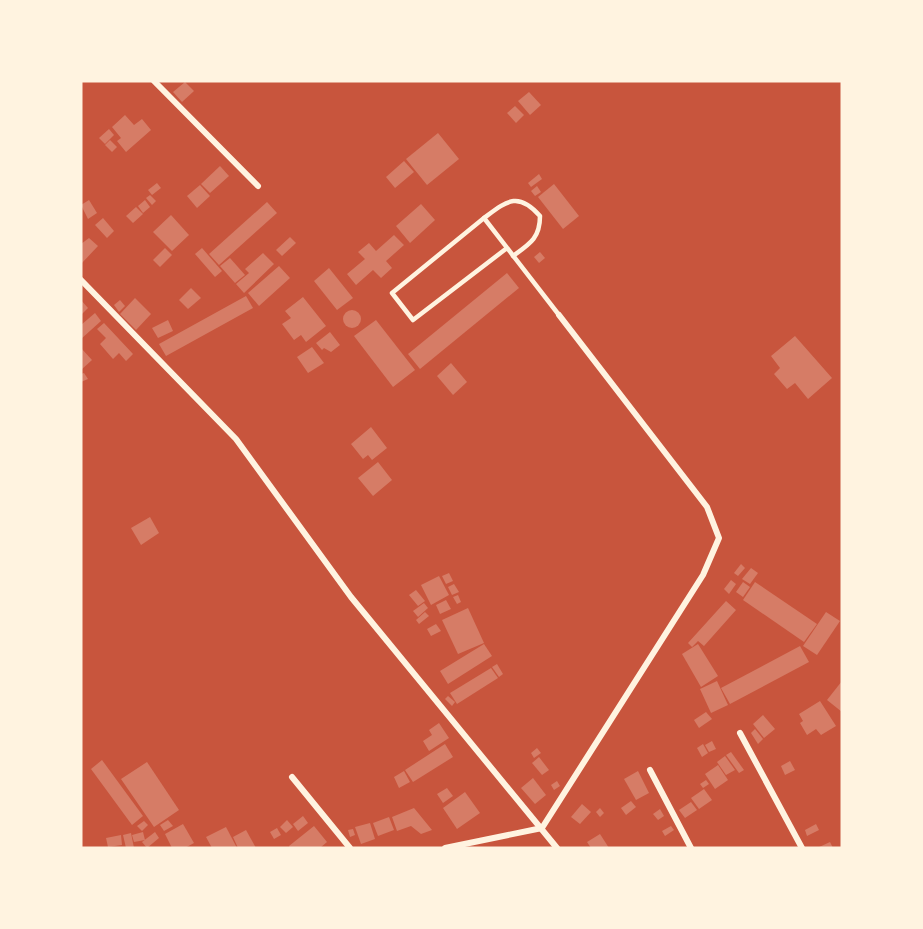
<svg xmlns="http://www.w3.org/2000/svg" width="923" height="929" font-family="'Libre Baskerville',serif">
<rect width="100%" height="100%" fill="#c8553d"/>
<g fill="#d67c66">
<polygon points="185,82 194,91 182,102 173,92"/>
<polygon points="529,92 541,105 530,115 518,101"/>
<polygon points="515,106 524,115 516,123 507,113"/>
<polygon points="125,115 134,125 142,119 151,130 126,152 117,141 121,138 112,127"/>
<polygon points="109,129 114,135 105,144 99,138"/>
<polygon points="438,133 459,159 427,185 406,159"/>
<polygon points="110,140 117,147 112,152 105,145"/>
<polygon points="404,161 414,172 395,188 386,177"/>
<polygon points="220,166 229,176 210,193 201,184"/>
<polygon points="539,174 542,179 531,187 528,183"/>
<polygon points="157,183 161,188 152,195 148,190"/>
<polygon points="554,184 579,216 563,229 538,197"/>
<polygon points="200,185 210,196 197,208 187,196"/>
<polygon points="537,186 541,192 535,196 531,191"/>
<polygon points="150,195 156,201 152,205 146,198"/>
<polygon points="89,200 97,213 88,219 81,205"/>
<polygon points="145,200 150,207 143,213 138,206"/>
<polygon points="267,202 277,213 219,265 209,254"/>
<polygon points="421,204 435,220 410,243 396,226"/>
<polygon points="136,207 143,214 133,223 126,216"/>
<polygon points="171,215 189,235 172,251 153,232"/>
<polygon points="103,218 114,231 107,238 95,225"/>
<polygon points="394,235 404,245 386,261 392,268 381,278 373,270 356,285 347,274 365,259 358,252 369,243 376,251"/>
<polygon points="290,237 296,243 282,256 276,250"/>
<polygon points="89,238 98,246 81,264 81,244"/>
<polygon points="165,248 172,255 160,267 153,260"/>
<polygon points="202,248 222,271 215,277 195,254"/>
<polygon points="540,252 545,258 539,263 534,257"/>
<polygon points="263,253 274,264 244,293 236,284 249,273 245,269"/>
<polygon points="230,258 245,275 235,283 220,266"/>
<polygon points="279,266 290,278 259,306 248,293"/>
<polygon points="329,268 353,298 337,310 314,281"/>
<polygon points="507,273 519,288 420,369 408,354"/>
<polygon points="191,288 201,298 188,309 179,300"/>
<polygon points="246,296 253,308 166,356 159,344"/>
<polygon points="303,297 326,326 306,342 301,335 294,340 282,324 291,318 285,311"/>
<polygon points="135,298 151,314 136,330 120,314"/>
<polygon points="81,300 88,308 81,315"/>
<polygon points="120,300 125,306 119,312 114,305"/>
<circle cx="352" cy="319" r="9"/>
<polygon points="95,313 101,321 81,339 81,325"/>
<polygon points="168,320 173,331 158,338 152,328"/>
<polygon points="376,320 415,370 393,387 354,336"/>
<polygon points="104,323 133,354 126,361 119,353 113,359 100,344 106,338 97,329"/>
<polygon points="330,332 340,345 331,352 324,348 322,350 316,343"/>
<polygon points="795,336 832,378 808,399 795,383 787,389 774,374 780,368 771,356"/>
<polygon points="312,347 324,363 308,373 297,357"/>
<polygon points="81,348 92,360 81,370"/>
<polygon points="451,363 467,382 453,395 437,376"/>
<polygon points="84,373 88,379 81,382 81,374"/>
<polygon points="371,427 387,448 372,460 368,455 363,459 351,444"/>
<polygon points="378,462 392,480 373,496 358,478"/>
<polygon points="150,517 159,533 141,545 131,528"/>
<polygon points="741,564 745,568 738,576 734,573"/>
<polygon points="751,568 758,573 750,584 742,579"/>
<polygon points="449,573 453,581 446,584 442,576"/>
<polygon points="439,576 449,595 431,605 421,585"/>
<polygon points="731,580 736,584 729,594 724,589"/>
<polygon points="743,582 750,587 743,597 736,592"/>
<polygon points="755,582 817,624 804,642 743,600"/>
<polygon points="454,584 459,592 452,595 448,587"/>
<polygon points="416,590 425,601 418,606 409,595"/>
<polygon points="458,595 461,602 457,604 453,597"/>
<polygon points="446,600 451,609 440,614 436,605"/>
<polygon points="726,601 736,610 704,646 698,641 692,647 688,643"/>
<polygon points="424,603 428,608 418,617 413,611"/>
<polygon points="468,608 484,643 458,654 442,620"/>
<polygon points="425,612 429,616 419,624 416,620"/>
<polygon points="826,612 840,621 817,655 803,646"/>
<polygon points="436,624 441,631 431,636 427,629"/>
<polygon points="484,644 492,656 448,684 440,671"/>
<polygon points="698,644 718,676 701,687 682,654"/>
<polygon points="800,646 809,662 730,704 721,688"/>
<polygon points="497,664 503,674 499,677 492,667"/>
<polygon points="491,668 498,678 457,704 450,693"/>
<polygon points="717,681 728,705 711,713 700,689"/>
<polygon points="842,681 842,712 827,700"/>
<polygon points="448,696 455,702 452,706 445,699"/>
<polygon points="820,701 836,726 821,735 816,729 807,735 800,723 803,721 799,714"/>
<polygon points="706,712 712,719 699,728 694,720"/>
<polygon points="763,715 775,729 764,738 753,724"/>
<polygon points="439,723 449,738 429,751 423,741 432,735 429,730"/>
<polygon points="755,729 763,739 758,744 751,733"/>
<polygon points="712,741 716,749 709,752 705,745"/>
<polygon points="445,744 453,757 413,782 405,770"/>
<polygon points="703,744 708,753 702,757 697,748"/>
<polygon points="537,748 541,753 534,758 531,753"/>
<polygon points="731,752 744,770 739,773 726,755"/>
<polygon points="725,756 735,770 726,775 717,762"/>
<polygon points="539,757 549,770 542,775 532,763"/>
<polygon points="102,760 143,816 132,825 91,769"/>
<polygon points="790,761 795,770 785,775 781,766"/>
<polygon points="147,762 179,810 154,827 121,779"/>
<polygon points="718,765 728,780 715,789 705,774"/>
<polygon points="404,771 410,782 399,788 394,777"/>
<polygon points="638,771 649,793 636,800 624,779"/>
<polygon points="533,778 546,795 535,804 521,788"/>
<polygon points="706,780 709,784 703,788 700,784"/>
<polygon points="557,781 560,786 554,790 551,785"/>
<polygon points="447,788 453,796 443,803 437,794"/>
<polygon points="704,789 712,800 699,809 691,798"/>
<polygon points="465,792 480,813 457,829 443,808"/>
<polygon points="631,801 636,807 626,815 621,808"/>
<polygon points="691,802 697,810 685,818 679,810"/>
<polygon points="582,804 591,812 580,824 571,817"/>
<polygon points="414,808 432,830 421,834 411,826 397,831 392,817"/>
<polygon points="600,808 604,813 600,817 596,812"/>
<polygon points="660,809 664,816 658,820 653,814"/>
<polygon points="303,816 308,823 298,831 293,824"/>
<polygon points="389,817 394,830 378,836 373,823"/>
<polygon points="168,820 173,826 164,831 160,825"/>
<polygon points="287,820 293,827 286,833 280,827"/>
<polygon points="144,821 148,825 142,831 137,826"/>
<polygon points="370,823 375,839 361,844 355,827"/>
<polygon points="183,824 194,843 185,848 172,848 165,834"/>
<polygon points="816,824 819,830 807,836 805,830"/>
<polygon points="314,826 327,842 320,848 290,848 289,846"/>
<polygon points="671,826 674,830 665,836 662,831"/>
<polygon points="226,827 237,848 212,848 206,837"/>
<polygon points="277,828 281,835 274,839 270,832"/>
<polygon points="353,829 355,835 350,837 348,830"/>
<polygon points="246,830 256,848 238,848 233,837"/>
<polygon points="143,832 145,840 134,842 132,835"/>
<polygon points="155,832 159,838 147,848 142,842"/>
<polygon points="131,833 134,848 126,848 123,835"/>
<polygon points="600,834 609,848 591,848 587,842"/>
<polygon points="121,835 122,845 108,847 106,838"/>
<polygon points="830,842 833,848 817,848"/>
</g>
<g fill="none" stroke-linecap="round" stroke-linejoin="round">
<g stroke="#fff3e0" stroke-width="4.5">
<path d="M484,218C507,201 518,191 540,216C540,238 530,244 513,256"/>
<polyline points="507,248 413,320 392,293 484,218 559,315"/>
</g>
<g stroke="#fff3e0" stroke-width="6">
<polyline points="154,81 258,186"/>
<polyline points="81,280 236,439 351,597 557,848"/>
<polyline points="740,733 802,848"/>
<polyline points="650,770 691,848"/>
<polyline points="292,777 350,848"/>
<polyline points="445,848 542,828 703,575 719,538 707,507 559,315"/>
</g>
</g>
<rect width="923" height="929" fill="none" stroke="#fff3e0" stroke-width="165"/>
</svg>
